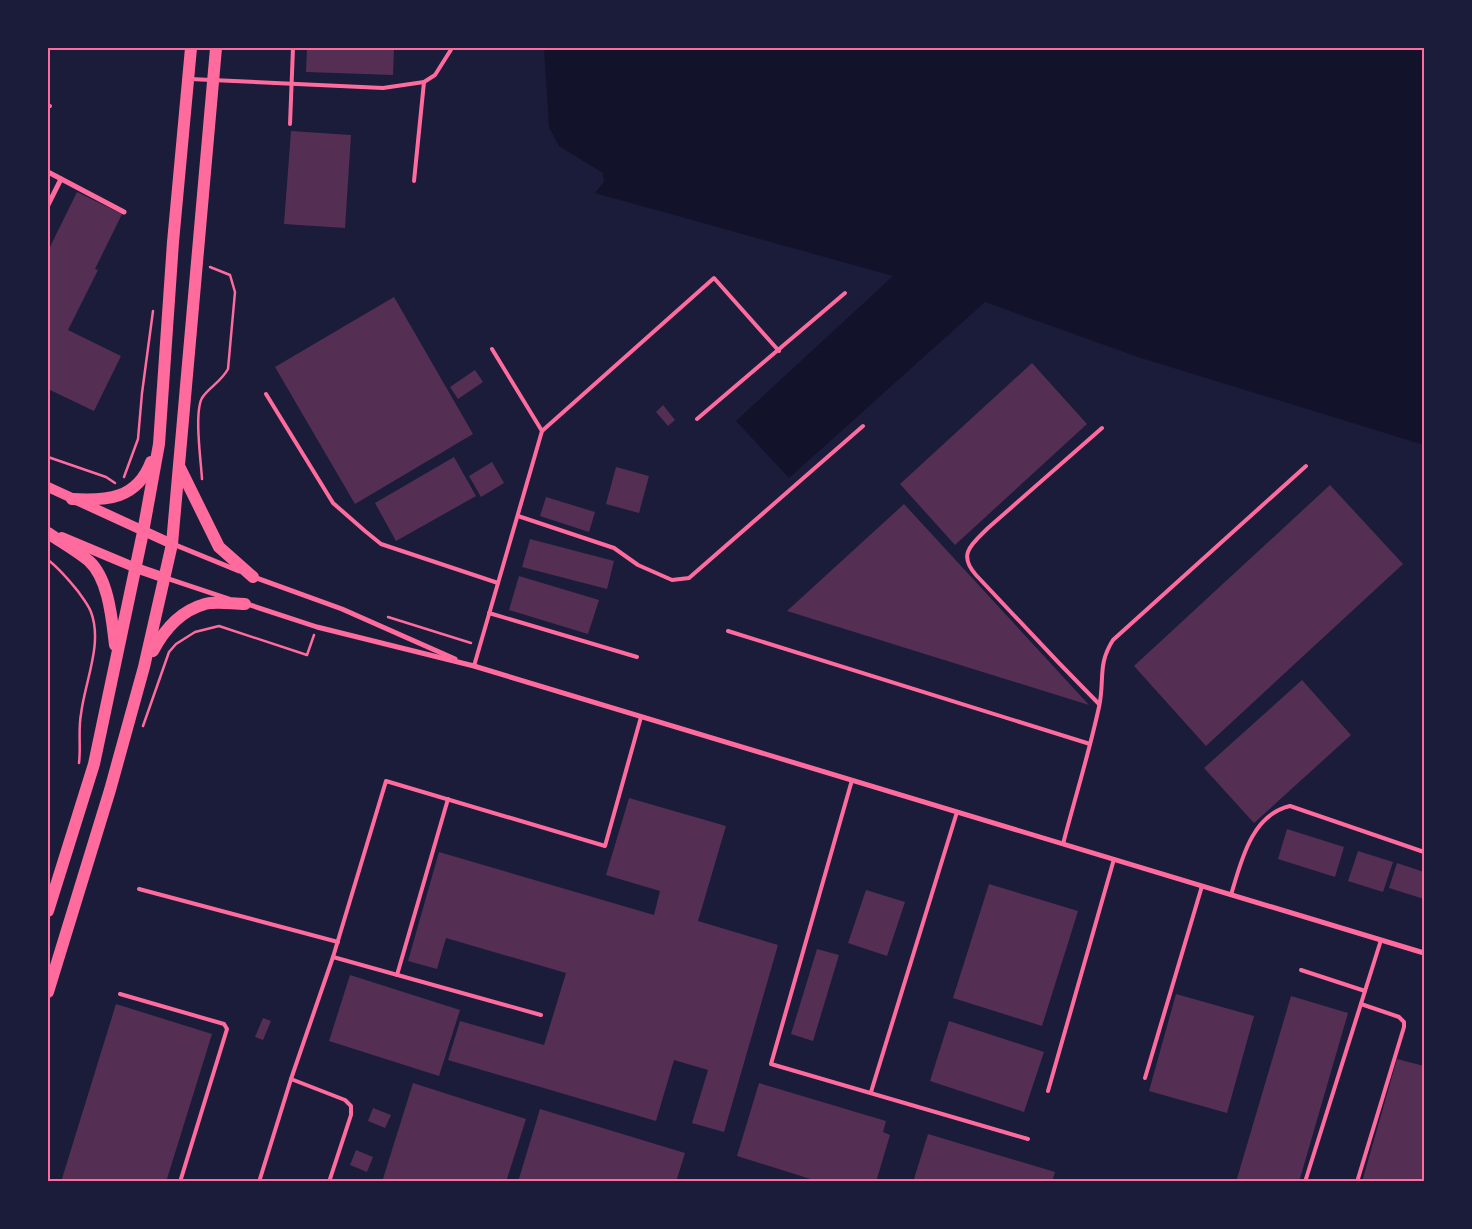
<svg xmlns="http://www.w3.org/2000/svg" width="1472" height="1229" font-family="Ubuntu,sans-serif">
<rect width="100%" height="100%" fill="#1b1b3a"/>
<polygon fill="#12122b" points="544,48 1424,48 1424,445 1138,357 985,302 789,478 736,421 893,276 595,193 604,182 603,173 559,146 549,127"/>
<g fill="#542f53">
<polygon points="307,48 394,48 393,75 306,72"/>
<polygon points="291,131 351,135 345,228 284,224"/>
<polygon points="77,192 122,214 95,269 98,270 68,330 121,356 94,411 48,389 48,246 50,247"/>
<polygon points="394,297 473,434 355,504 275,367"/>
<polygon points="1032,363 1087,424 955,545 900,484"/>
<polygon points="475,370 483,382 458,399 450,387"/>
<polygon points="663,405 675,420 668,426 656,412"/>
<polygon points="454,457 476,496 396,541 375,503"/>
<polygon points="492,462 504,483 481,497 469,476"/>
<polygon points="616,467 649,476 639,513 606,504"/>
<polygon points="1330,485 1403,564 1206,746 1134,666"/>
<polygon points="546,497 595,512 589,532 540,516"/>
<polygon points="904,504 1089,705 787,611"/>
<polygon points="530,539 614,561 607,589 522,567"/>
<polygon points="519,576 599,600 588,634 509,610"/>
<polygon points="1302,680 1351,735 1254,823 1204,768"/>
<polygon points="629,798 726,826 698,921 778,945 724,1132 692,1123 708,1070 674,1060 656,1121 448,1060 460,1021 544,1045 566,973 446,938 437,969 408,961 439,852 654,915 660,891 606,875"/>
<polygon points="1287,829 1344,847 1335,877 1278,859"/>
<polygon points="1358,851 1393,862 1383,892 1348,881"/>
<polygon points="1397,863 1424,872 1424,899 1389,888"/>
<polygon points="989,884 1078,911 1042,1026 953,998"/>
<polygon points="866,890 905,902 887,956 848,943"/>
<polygon points="817,949 839,955 813,1041 791,1034"/>
<polygon points="350,975 460,1010 439,1076 329,1041"/>
<polygon points="1176,994 1254,1016 1227,1113 1149,1091"/>
<polygon points="1291,996 1348,1013 1299,1182 1236,1182"/>
<polygon points="116,1004 212,1034 166,1182 61,1182"/>
<polygon points="263,1018 271,1021 263,1040 255,1037"/>
<polygon points="949,1021 1044,1052 1024,1112 930,1081"/>
<polygon points="1397,1059 1424,1066 1424,1175 1422,1182 1362,1182"/>
<polygon points="413,1083 526,1119 506,1182 382,1182"/>
<polygon points="759,1083 886,1121 883,1132 890,1135 876,1182 820,1182 737,1156"/>
<polygon points="373,1108 391,1115 385,1128 368,1121"/>
<polygon points="540,1109 685,1153 676,1182 518,1182"/>
<polygon points="928,1134 1055,1172 1052,1182 913,1182"/>
<polygon points="356,1150 373,1157 367,1172 350,1165"/>
</g>
<g fill="none" stroke-linecap="round" stroke-linejoin="round">
<g stroke="#ff6b9d" stroke-width="2.5">
<polyline points="48,457 106,477 115,483"/>
<polyline points="124,477 138,439 142,393 153,311"/>
<path d="M202,479C201,461 194,413 202,398C208,388 221,382 228,369L235,292L230,275L210,267"/>
<path d="M48,560C59,568 67,578 77,590C82,597 88,604 91,612C103,644 85,681 81,714C78,730 81,747 79,763"/>
<polyline points="388,617 471,643"/>
<polyline points="143,726 169,652 176,644 195,632 219,626 307,655 314,635"/>
</g>
<g stroke="#ff6b9d" stroke-width="4">
<polyline points="190,79 383,88 424,82 435,75 452,48"/>
<polyline points="48,105 50,106"/>
<polyline points="290,124 293,48"/>
<polyline points="414,181 424,82"/>
<polyline points="492,349 542,431"/>
<polyline points="266,394 333,503 365,531 381,544 498,583"/>
<polyline points="697,419 845,293"/>
<polyline points="518,516 614,548 638,565 672,580 689,578 863,426"/>
<polyline points="489,613 637,657"/>
<polyline points="728,631 1090,744"/>
<polyline points="474,666 542,431 714,278 779,351"/>
<path d="M1099,704L1058,662L976,575C957,554 972,544 988,528L1102,428"/>
<polyline points="48,740 48,745"/>
<polyline points="852,780 771,1064 1028,1139"/>
<path d="M1063,844C1075,798 1089,753 1099,707C1105,680 1097,665 1113,640L1306,466"/>
<polyline points="139,889 338,942"/>
<path d="M1231,895C1241,862 1251,815 1290,806L1424,852"/>
<polyline points="333,957 541,1015"/>
<polyline points="1301,970 1365,991"/>
<polyline points="397,975 448,799"/>
<polyline points="120,994 224,1024 227,1029 180,1182"/>
<polyline points="1145,1078 1202,886"/>
<polyline points="291,1079 345,1100 351,1106 351,1115 329,1182"/>
<polyline points="1048,1091 1114,859"/>
<polyline points="871,1092 957,812"/>
<polyline points="259,1182 291,1079 333,957 386,781 605,846 641,717"/>
<polyline points="1305,1182 1381,940"/>
<polyline points="1357,1182 1404,1027 1404,1022 1399,1017 1361,1004"/>
</g>
<g stroke="#ff6b9d" stroke-width="5">
<polyline points="48,172 124,212"/>
<polyline points="48,205 61,179"/>
<polyline points="173,544 239,571"/>
<polyline points="254,577 342,609 455,659"/>
<polyline points="166,578 229,599"/>
<polyline points="244,603 317,627 474,666 1424,953"/>
</g>
<g stroke="#ff6b9d" stroke-width="10">
<polyline points="48,487 172,544"/>
<polyline points="62,537 136,568 165,578"/>
</g>
<g stroke="#ff6b9d" stroke-width="12">
<polyline points="179,466 219,547 253,577"/>
<path d="M72,499C107,501 137,499 151,462"/>
<path d="M48,533C61,542 77,551 89,561C109,579 112,621 115,645"/>
<path d="M153,651C164,630 180,611 205,604C217,601 232,604 245,604"/>
<polyline points="48,911 94,764 143,532 159,444 173,242 191,48"/>
<polyline points="48,992 110,790 144,667 172,544 216,48"/>
</g>
</g>
<rect width="1472" height="1229" fill="none" stroke="#1b1b3a" stroke-width="98"/>
<rect x="49" y="49" width="1374" height="1131" fill="none" stroke="#ff6b9d" stroke-width="2"/>
</svg>
